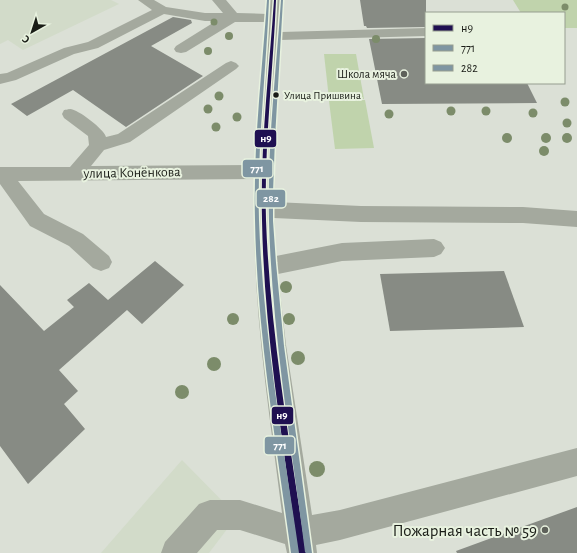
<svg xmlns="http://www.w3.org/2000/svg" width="577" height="553" font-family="'Alegreya Sans',sans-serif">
<rect width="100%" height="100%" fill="#dbe0d6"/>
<g fill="#d2dbc9">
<polygon points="0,0 111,0 119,4 23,50 8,40 0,44"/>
<polygon points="182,460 237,516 209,553 101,553"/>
</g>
<g fill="#c0d3ac">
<polygon points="513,0 577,0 577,28 564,28 564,13 521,13"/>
<polygon points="324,54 356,54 364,99 329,99"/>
<polygon points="365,100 374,148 335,149 329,101"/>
</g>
<g fill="#878b84">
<polygon points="360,0 426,0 426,27 367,28 366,26 364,26"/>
<polygon points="173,17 191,20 192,23 151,46 203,76 126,127 73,90 27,116 11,104"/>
<polygon points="426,38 426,83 527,83 537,103 382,104 369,39"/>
<polygon points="155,261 184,285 142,324 127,310 59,370 78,391 64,404 85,429 28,484 0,446 0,285 44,331 74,307 67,300 89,283 108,300"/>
<polygon points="504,271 524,327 390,331 380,274"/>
<polygon points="577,507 577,553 457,553 456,551"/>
</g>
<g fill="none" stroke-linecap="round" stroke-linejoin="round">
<path fill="#a4a99e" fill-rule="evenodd" d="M138,0H154L166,7L205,13H223L212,0H226L237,13L268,14V0H282L281,32L426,28V36L280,40L275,138L274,202L361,206L523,207L577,211V227L523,223L361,222L274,218L276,256L342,243L434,239L441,242L445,248L441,254L434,257L342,261L278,274L286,345L312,515L340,510L577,448V476L340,540L316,545L317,553H287L285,544L240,530H217L197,553H161L165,542L199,504L210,500H240L282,513C268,402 250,291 255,179L18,181L44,214L83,234L109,256L112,262L109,268L101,271L93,268L69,246L30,226L0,184V167H70L89,145L88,136L64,118L62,114L64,110C65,110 70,109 70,109C78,109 105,130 106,137L118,134L226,63L231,61L236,63L239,66L236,69L130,142L104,150L91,166L255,165L267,22H235L186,52L181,53L176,52L174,49L176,46L216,21H205L164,14L98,48L74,54L16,80L0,84V74L7,73L64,48L88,42L152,10Z"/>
<defs>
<path id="bus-1" d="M274,0H276C273,73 264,147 266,220C270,332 290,443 306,553H298C283,442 264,332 262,220C260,147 269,73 274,0Z"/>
<path id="bus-2" d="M267,0H269C266,73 257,147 259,220C263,332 283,443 299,553H291C276,442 257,332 255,220C253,147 262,73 267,0Z"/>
<path id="bus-3" d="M281,0H283L275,138L273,193V221L276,263L284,346L312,553H306L305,552C291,442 272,332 269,221C267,147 276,73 281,0Z"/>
</defs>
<use href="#bus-1" stroke="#e8f2df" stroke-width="3"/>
<use href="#bus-2" stroke="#e8f2df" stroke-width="3"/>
<use href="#bus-3" stroke="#e8f2df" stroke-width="3"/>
<use href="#bus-1" fill="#1f1051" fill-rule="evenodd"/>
<use href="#bus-2" fill="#7f96a2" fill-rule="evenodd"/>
<use href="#bus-3" fill="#7f96a2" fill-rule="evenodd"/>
</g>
<g fill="#7c8c6a">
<circle cx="565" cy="7" r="3.5"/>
<circle cx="214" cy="22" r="3.5"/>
<circle cx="229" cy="36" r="4"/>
<circle cx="376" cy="39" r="4"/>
<circle cx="208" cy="51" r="4"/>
<circle cx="219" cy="96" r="4.5"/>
<circle cx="565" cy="102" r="4.5"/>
<circle cx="208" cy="109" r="4.5"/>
<circle cx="451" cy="111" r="4.5"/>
<circle cx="486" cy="111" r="4.5"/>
<circle cx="533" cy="113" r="4.5"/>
<circle cx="389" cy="114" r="4.5"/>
<circle cx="237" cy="117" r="4.5"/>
<circle cx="567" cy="123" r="4.5"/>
<circle cx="216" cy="127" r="4.5"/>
<circle cx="507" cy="138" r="5"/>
<circle cx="546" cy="138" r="5"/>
<circle cx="567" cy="138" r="5"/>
<circle cx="544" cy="151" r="5"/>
<circle cx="286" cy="287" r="6"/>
<circle cx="233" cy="319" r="6"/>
<circle cx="289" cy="319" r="6"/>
<circle cx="298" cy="358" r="7"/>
<circle cx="214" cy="364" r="7"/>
<circle cx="182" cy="392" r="7"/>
<circle cx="317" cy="469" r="8"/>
</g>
<g fill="#5e615a" stroke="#e8f2df" stroke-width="1.5">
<circle cx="404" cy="74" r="4"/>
<circle cx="545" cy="530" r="4"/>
</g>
<circle fill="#1a1d17" stroke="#e8f2df" stroke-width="1.5" cx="276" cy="95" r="3.5"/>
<g text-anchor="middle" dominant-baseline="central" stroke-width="4" stroke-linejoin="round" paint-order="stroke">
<g font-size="11" fill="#1a1d17" stroke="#e8f2df" text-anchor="start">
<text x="284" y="95">Улица Пришвина</text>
</g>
<g font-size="12" fill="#1a1d17" stroke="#e8f2df" text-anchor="end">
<text x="396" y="74">Школа мяча</text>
</g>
<g font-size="14" fill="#1a1d17" stroke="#e8f2df">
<text transform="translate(132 173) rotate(-1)">улица Конёнкова</text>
</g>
<g font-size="17" fill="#1a1d17" stroke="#e8f2df" text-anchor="end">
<text x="537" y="530">Пожарная часть № 59</text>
</g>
</g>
<g stroke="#e8f2df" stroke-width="1.5">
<rect x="254" y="129" width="23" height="19" rx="4" fill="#1f1051"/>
<rect x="242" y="159" width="31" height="19" rx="4" fill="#7f96a2"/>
<rect x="256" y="189" width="30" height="19" rx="4" fill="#7f96a2"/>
<rect x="271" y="406" width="23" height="19" rx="4" fill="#1f1051"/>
<rect x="264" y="436" width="31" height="19" rx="4" fill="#7f96a2"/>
</g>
<g font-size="11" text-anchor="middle" font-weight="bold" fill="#fff">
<text x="266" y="142">н9</text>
<text x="257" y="172">771</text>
<text x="271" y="202">282</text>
<text x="282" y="419">н9</text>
<text x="280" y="449">771</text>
</g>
<rect x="425" y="12" width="140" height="72" fill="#e8f2df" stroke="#969d8f"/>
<rect x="433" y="25" width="20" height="6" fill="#1f1051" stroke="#969d8f"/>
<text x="461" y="32" font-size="12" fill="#1a1d17">н9</text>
<rect x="433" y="45" width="20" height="6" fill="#7f96a2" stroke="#969d8f"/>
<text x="461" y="52" font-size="12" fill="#1a1d17">771</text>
<rect x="433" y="65" width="20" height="6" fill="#7f96a2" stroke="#969d8f"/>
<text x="461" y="72" font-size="12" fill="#1a1d17">282</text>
<g transform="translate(32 32) rotate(219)" stroke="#e8f2df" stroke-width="3" paint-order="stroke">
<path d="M0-3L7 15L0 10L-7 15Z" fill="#1a1d17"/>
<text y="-6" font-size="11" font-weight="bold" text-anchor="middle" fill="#1a1d17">С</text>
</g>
</svg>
